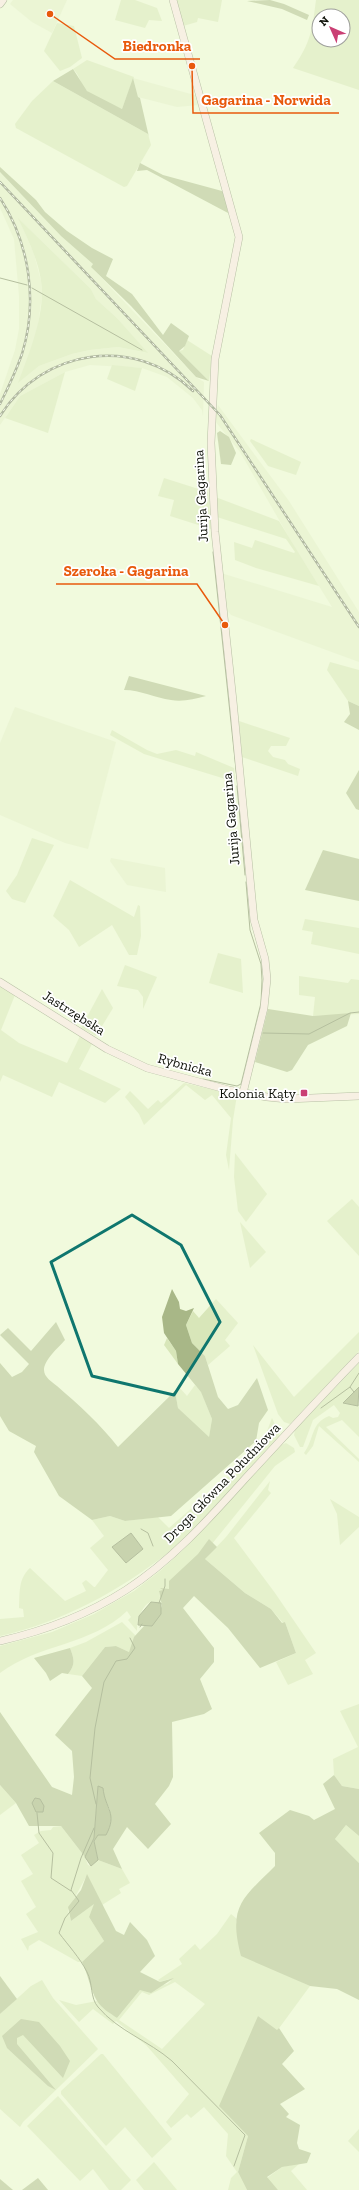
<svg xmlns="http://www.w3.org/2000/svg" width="359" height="2190" font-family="'Zilla Slab',serif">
<rect width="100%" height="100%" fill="#f1fadd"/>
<g fill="#e4efcb" fill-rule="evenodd">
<polygon points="13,0 67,0 52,33 32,22 10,4"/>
<polygon points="133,78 198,96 199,105 177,107 138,97"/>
<path d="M0,172L61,236L93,264L91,267L196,377L204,382L203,416L202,410L193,398L167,377L142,368L90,365L65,372L20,396L0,425V394L15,350L19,329V296L14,239L0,208ZM19,219L91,289L96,299L117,318L147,353L118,347L90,350L72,354L39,366L19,382L37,333L42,295L41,281L34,254Z"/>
<polygon points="218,405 289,501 359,612 359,662 231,615 227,610 221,573 332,607 294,546 240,452 215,421"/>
<polygon points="15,707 116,742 88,849 65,843 0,815 0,743"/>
<polygon points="111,858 165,868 166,892 127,885 110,861"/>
</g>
<g fill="#d8e6b9" fill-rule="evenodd">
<polygon points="121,0 135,0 157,8 162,21 149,20 145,28 115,20"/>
<polygon points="175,0 222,0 218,22 198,18 197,22 183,26"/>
<path d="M316,0H359V90L293,68C311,42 312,31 316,0ZM319,16H343V40H319Z"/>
<polygon points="57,23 74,26 82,58 70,67 60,71 44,51"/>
<path d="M87,60L134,77L122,109C111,104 95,99 86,90C80,84 80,75 73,69Z"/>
<polygon points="53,81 148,134 151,145 127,186 124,187 16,128 15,124 32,101"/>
<path d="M18,218L91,289L96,299L117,318L148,353L118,347L90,350L72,354L39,366L18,383C29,353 46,313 41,281C38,259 27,238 18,218Z"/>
<polygon points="187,340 212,356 209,381 179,351 183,350"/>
<polygon points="112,365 142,368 135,391 107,379"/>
<polygon points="65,372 48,433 5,418 20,396"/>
<polygon points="251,439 301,462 296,475 268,466 250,441"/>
<polygon points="164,478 208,492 211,529 170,516 174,500 158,496"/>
<polygon points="218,498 279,521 319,586 256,568 235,560 234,542 252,548 255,540 294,553 295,552 286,539 217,517 215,499"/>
<polygon points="330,662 359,670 359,706 348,701 327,670"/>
<polygon points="239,721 290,738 286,746 271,746 268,751 273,757 285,760 288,764 300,769 298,776 242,757"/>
<polygon points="112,730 147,750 157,754 176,750 195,756 196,752 234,768 235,779 232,781 144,754 110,735"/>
<polygon points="32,838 54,845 25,903 12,899 6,891 17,875"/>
<polygon points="70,880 134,917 138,905 140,906 141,936 137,955 129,955 112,925 79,947 69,930 53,916"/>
<polygon points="305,919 359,928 359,954 311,944 313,932 302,930"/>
<polygon points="218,953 241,959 243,993 209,983"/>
<polygon points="125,965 157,977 143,1009 143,997 138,990 117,986"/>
<polygon points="299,976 348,983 351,979 359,980 359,1014 313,1016 315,997 299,995"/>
<polygon points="0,986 15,995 1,1030 19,1043 67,1063 80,1036 92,1044 79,1069 121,1089 105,1103 59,1082 52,1097 3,1075 0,1082"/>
<polygon points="102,989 113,1008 96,1036 81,1028"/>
<polygon points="184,1083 237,1095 233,1120 229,1170 226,1155 231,1118 212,1095 205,1100 186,1085 144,1125 139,1114 125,1097 130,1091 148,1109 158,1100 161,1103"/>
<polygon points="235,1153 267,1194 246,1222 238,1211 234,1177"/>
<polygon points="352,1199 359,1207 359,1256 327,1221"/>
<polygon points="240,1222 266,1252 250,1268"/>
<polygon points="216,1299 238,1323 225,1340 230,1346 208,1365 205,1356 192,1343 186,1325 193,1311 199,1318"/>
<polygon points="359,1332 359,1351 290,1424 284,1422 278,1414 253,1345 294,1397"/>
<polygon points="167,1338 176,1351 178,1364 164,1345"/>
<path d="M359,1363V1387L344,1403L359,1404V1437L342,1420L326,1427L359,1459V1462L319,1426L313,1446L306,1455L304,1453C315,1438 310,1424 329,1416L333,1418L338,1417L340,1413L334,1405L313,1420L303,1447H300L294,1435L295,1430Z"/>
<polygon points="195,1385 201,1391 212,1419 209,1438 178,1408 175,1391 179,1387 187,1396"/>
<path d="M272,1418L280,1436C243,1473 210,1517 170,1551C120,1591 62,1622 0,1636V1619L24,1617L23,1609L19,1608C20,1592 18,1579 30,1568L65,1601L86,1591L82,1583L86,1580L94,1587H95L108,1570L90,1548L104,1536L92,1520L110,1516L125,1521L158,1517L169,1528L261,1447Z"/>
<path d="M286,1443L294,1448L295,1452L275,1466L203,1555L180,1591L159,1592L161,1603C158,1602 154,1602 151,1602C141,1605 137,1623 137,1631L128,1620L131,1617L127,1611C92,1645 38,1644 0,1673V1646L52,1632L94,1614L134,1591L160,1571L182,1551L281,1445Z"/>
<polygon points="270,1481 268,1490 271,1493 234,1538 275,1593 316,1653 305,1660 313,1674 288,1685 276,1662 296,1653 285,1622 283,1623 271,1609 245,1593 205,1559 226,1537"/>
<polygon points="330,1499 359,1517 359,1527 340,1545 337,1514"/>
<path d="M122,1622L136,1636L129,1652L116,1646L105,1647L82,1676L68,1674C76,1664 74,1659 70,1648L86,1642Z"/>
<polygon points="359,1704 359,1789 342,1786 334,1775 333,1759 358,1747 340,1711"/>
<polygon points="0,1785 16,1803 0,1815"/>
<polygon points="346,1825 359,1836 359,1863 335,1839"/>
<polygon points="61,1826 85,1857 88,1865 91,1866 98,1860 122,1869 130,1883 119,1889 121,1893 102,1905 87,1875 68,1910 71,1921 95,1903 89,1917 104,1941 82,1962 78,1962 39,1940 29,1946 28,1951 21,1939 38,1932 26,1914 36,1907 21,1881 33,1874 21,1855 39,1843 34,1835 41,1831 51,1830 53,1827"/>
<path d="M231,1914L237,1919L236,1923L284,1974L310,1986L277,2031L258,2016L248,2136L238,2172L247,2190H228L231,2178L237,2172L226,2156L228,2134L204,2107L191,2118L187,2114L171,2128L166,2122L189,2094L146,2045L116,2021L113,2024L93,2009L79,2022L59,2000L76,2005L97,2001L103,2008L117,2018L140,1990L167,1984L171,1981L169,1979L160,1982L158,1980L182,1964L179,1959L195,1944L200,1950L217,1934ZM175,1982L205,2004L162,2049L119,2020L142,1992L149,1995Z"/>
<polygon points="42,1980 53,1998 98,2049 23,2122 20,2127 0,2109 0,2014 31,1986"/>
<polygon points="101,2054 103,2054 172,2139 152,2158 125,2127 106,2146 61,2094 61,2091"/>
<polygon points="58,2096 131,2180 121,2190 109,2190 93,2169 80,2181 27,2126"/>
<polygon points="359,2129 359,2152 348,2141"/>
<polygon points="154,2162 177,2190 144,2190 136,2180"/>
<polygon points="300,2163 291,2171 307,2190 278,2190 267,2178 282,2167"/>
</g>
<g fill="#a8b787">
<polygon points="270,0 284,4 309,15 307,20 282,9 247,1"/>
<polygon points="73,69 87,91 122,109 133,78 138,97 140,98 149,137 148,134 53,81"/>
<polygon points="140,163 163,175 222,191 226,197 228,213 147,170 137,171"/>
<polygon points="0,167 36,200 45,212 67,231 92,248 113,259 106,276 132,294 163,335 171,323 189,336 185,346 179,351 209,381 196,377 131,306 91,267 93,264 61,236 0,172"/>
<polygon points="220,431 229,437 236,453 231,465 221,464 217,433"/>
<path d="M129,676L206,696C194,699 183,702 171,700C155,698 141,690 124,690Z"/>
<polygon points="348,701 359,706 359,730 344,722 350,714"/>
<polygon points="359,770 359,810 356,809 346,793"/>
<polygon points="323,850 359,859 359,901 305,890"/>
<polygon points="268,1009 313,1016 351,1013 347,1026 308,1045 292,1070 287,1072 255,1062"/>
<path d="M172,1289L179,1302L180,1309L186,1311L194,1308L186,1325L192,1343L205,1356L218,1397L228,1409L238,1405L257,1378L268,1410L259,1423L256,1441L171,1516L125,1521L110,1516L92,1520L59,1496L34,1452L36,1446L9,1431L0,1416V1363L12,1377L22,1372L29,1364L0,1335L8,1328L31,1351L56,1322L65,1340C58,1348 44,1360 44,1370C44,1377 52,1382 57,1386C79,1405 100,1424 118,1447L175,1391L178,1408L209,1437L212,1419L201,1392L178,1364L176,1351L164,1333L162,1317Z"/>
<polygon points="209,1539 217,1547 205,1559 245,1593 271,1609 282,1623 285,1622 296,1653 260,1668 228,1628 194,1596 183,1608 214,1648 214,1662 200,1679 212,1709 204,1714 172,1722 173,1777 169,1786 155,1804 171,1824 148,1849 127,1827 113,1849 122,1869 98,1860 94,1841 110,1810 98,1786 94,1838 85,1857 61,1826 29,1826 16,1803 0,1785 0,1712 52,1787 72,1795 74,1777 72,1751 55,1735 92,1688 82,1676 105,1647 116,1646 129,1652 134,1637 144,1626 152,1626 162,1606 159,1591 163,1590 160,1588 169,1589 169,1581 198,1554"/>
<path d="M70,1648C74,1659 76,1664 68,1674L62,1673L50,1681L46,1673L34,1658Z"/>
<path d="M334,1775L342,1786L359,1789V1836L346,1825L335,1839L359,1863V2000L337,1989L310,1986L241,1956C228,1906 242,1899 275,1866V1853L259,1833L290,1810L309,1816L314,1820L335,1809L323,1784Z"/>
<path d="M87,1874L116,1931L124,1935L130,1922L147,1940L155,1956L140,1972L160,1982L174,1978L151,1993L140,1990L117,2018C110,2013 102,2009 97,2001C90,1989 88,1974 82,1962L104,1941L89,1917L94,1904L71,1921L68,1907L81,1890Z"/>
<polygon points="0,1976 17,1999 0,2014"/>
<polygon points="258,2016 277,2030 279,2028 294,2051 282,2064 305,2089 280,2104 289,2114 286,2117 300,2125 297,2143 299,2149 311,2153 307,2163 282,2167 267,2177 278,2190 247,2190 238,2172 248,2136 219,2106"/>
<polygon points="21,2019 39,2022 60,2046 70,2061 63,2078 23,2035 17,2038 17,2044 56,2090 48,2086 7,2048 2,2036"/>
<polygon points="38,2178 48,2190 22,2190"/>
<polygon points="0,2179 13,2190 0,2190"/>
</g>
<g fill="#97a576" stroke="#6d7854">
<polygon points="359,1387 358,1406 343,1403"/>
<polygon points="131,1533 143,1549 126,1563 112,1547"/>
<polygon points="151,1602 161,1603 161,1614 152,1626 138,1625 139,1616"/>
<path d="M98,1786L103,1788C105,1809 118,1813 106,1835H98L94,1841L98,1860L91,1866L85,1857L94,1838Z"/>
<polygon points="35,1798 40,1799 44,1806 43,1812 36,1812 32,1803"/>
</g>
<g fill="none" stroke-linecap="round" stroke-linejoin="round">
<g stroke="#6d7854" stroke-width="1">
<polyline points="0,278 27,285"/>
<polyline points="32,288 142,350"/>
<polyline points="213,552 237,779"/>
<polyline points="237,786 245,875"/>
<polyline points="263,1033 309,1034 350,1013 359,1012"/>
<polyline points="203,1079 237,1086 241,1084 261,1003 262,980 261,964 250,930 246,882"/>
<polyline points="350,1387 359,1373"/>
<polyline points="321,1408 350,1387 354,1392"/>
<polyline points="141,1529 148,1533 153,1546"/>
<polyline points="159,1603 165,1586 165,1579"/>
<polyline points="140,1627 142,1624"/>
<polyline points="96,1804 90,1778 95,1728 104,1682 116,1661 127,1659 135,1648 130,1638"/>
<polyline points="37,1813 39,1833 53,1853 51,1878 71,1891"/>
<path d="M94,1828L81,1858L71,1890L79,1901L65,1918L59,1933C68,1945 80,1958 87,1972C93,1983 90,1998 98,2007C118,2031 149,2041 172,2061L245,2135L234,2166"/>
</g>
<defs>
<g id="secondary">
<polyline points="173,0 239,237 215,359 211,443 215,532 233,701 254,920 265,959 267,979 264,1008 243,1093"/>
<polyline points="0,4 3,0"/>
<polyline points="0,982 107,1049 147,1068 229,1090 267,1097 287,1099 359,1096"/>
<path d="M0,1641C44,1631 87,1615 126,1590C171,1561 207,1521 243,1481C281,1440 319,1398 359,1357"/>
</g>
</defs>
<use href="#secondary" stroke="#737b61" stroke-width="8"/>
<use href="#secondary" stroke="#ffe5ec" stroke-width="7"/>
<defs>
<g id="rail">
<polyline points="0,182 220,415 359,627"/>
<path d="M0,198C30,244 38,302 22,354C16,371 8,388 0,404"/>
<path d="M0,416C42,349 135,334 193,391"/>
</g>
</defs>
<use href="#rail" stroke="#646a59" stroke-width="2.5"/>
<use href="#rail" stroke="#fff" stroke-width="1" stroke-dasharray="3" stroke-linecap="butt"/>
</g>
<path d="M0 0H359V2190H0ZM132,1215L181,1245L220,1322L174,1395L92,1376L51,1262Z" fill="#f1fadd" fill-opacity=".55" fill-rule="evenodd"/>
<path fill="none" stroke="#0f766e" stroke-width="3" stroke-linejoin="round" d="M132,1215L181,1245L220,1322L174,1395L92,1376L51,1262Z"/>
<rect fill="#ca3f74" stroke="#fff" stroke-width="1.5" x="300" y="1089" width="8" height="8" rx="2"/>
<g text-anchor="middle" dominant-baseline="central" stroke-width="3.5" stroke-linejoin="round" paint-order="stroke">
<g font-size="14" fill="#0c0f06" stroke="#fff">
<text transform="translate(201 496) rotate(-93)">Jurija Gagarina</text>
<text transform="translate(231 819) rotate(-95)">Jurija Gagarina</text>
<text transform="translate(74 1013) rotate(32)">Jastrzębska</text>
<text transform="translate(185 1065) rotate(15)">Rybnicka</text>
<text transform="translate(222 1483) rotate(-46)">Droga Główna Południowa</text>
</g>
<g font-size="14" fill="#0c0f06" stroke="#fff" text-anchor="end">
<text x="296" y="1093">Kolonia Kąty</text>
</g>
</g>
<path fill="none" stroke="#e8590c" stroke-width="1.5" d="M50 14L115 59H200M192 66L193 113H339M225 625L197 584H56"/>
<g fill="#e8590c" stroke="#fff" stroke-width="1.5">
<circle cx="50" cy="14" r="4"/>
<circle cx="192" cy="66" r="4"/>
<circle cx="225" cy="625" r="4"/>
</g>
<g font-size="15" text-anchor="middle" font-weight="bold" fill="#e8590c" stroke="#fff" stroke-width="3.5" stroke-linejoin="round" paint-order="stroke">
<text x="157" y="51">Biedronka</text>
<text x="266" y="105">Gagarina - Norwida</text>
<text x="126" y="576">Szeroka - Gagarina</text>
</g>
<g transform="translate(331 28) rotate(315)"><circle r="19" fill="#ffffff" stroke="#9e9f9b"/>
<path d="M0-3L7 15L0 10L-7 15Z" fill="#ca3f74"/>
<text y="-6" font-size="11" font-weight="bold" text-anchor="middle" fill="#0c0f06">N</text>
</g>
</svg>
